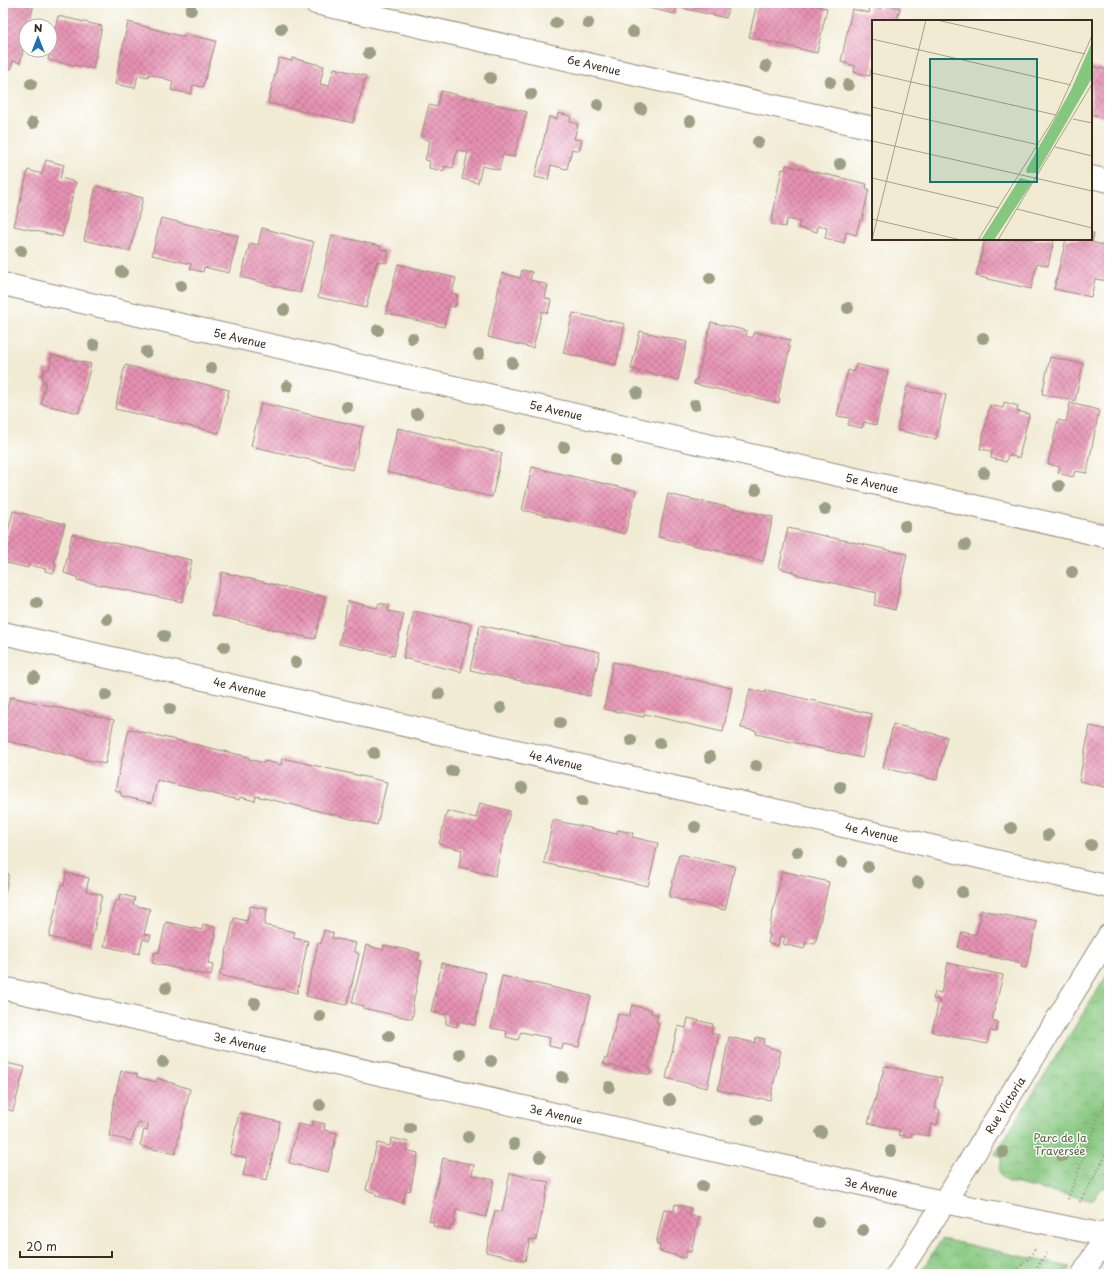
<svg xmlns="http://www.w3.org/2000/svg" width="1112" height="1277" font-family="'Playpen Sans',sans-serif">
<defs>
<pattern id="park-crowns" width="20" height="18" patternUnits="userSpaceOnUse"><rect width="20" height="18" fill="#86c77f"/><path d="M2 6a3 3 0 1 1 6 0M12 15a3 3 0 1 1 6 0" fill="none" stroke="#6fa267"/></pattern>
<pattern id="building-cross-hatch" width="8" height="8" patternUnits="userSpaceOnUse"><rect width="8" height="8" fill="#e691b2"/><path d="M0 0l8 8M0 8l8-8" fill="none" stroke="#bc7790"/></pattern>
</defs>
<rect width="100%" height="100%" fill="#fff"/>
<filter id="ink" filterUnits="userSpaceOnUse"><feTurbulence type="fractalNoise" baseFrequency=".025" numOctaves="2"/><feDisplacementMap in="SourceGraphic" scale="8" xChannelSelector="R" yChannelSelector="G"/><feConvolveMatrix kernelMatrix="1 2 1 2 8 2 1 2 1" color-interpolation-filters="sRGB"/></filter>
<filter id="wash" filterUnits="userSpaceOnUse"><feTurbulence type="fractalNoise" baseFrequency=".012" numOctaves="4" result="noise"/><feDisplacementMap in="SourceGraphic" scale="16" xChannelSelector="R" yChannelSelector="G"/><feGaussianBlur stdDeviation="0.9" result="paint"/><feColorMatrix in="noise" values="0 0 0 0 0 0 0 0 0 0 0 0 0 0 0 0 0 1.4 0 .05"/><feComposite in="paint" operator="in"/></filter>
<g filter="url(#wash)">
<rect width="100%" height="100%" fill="#f1ebd4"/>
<g fill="url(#park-crowns)" stroke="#60784e">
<path d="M1109,972V1191L1103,1187L1093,1199H1086L1008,1182C997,1176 998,1169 1002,1158L995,1154Z"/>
<polygon points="942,1239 1070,1267 1066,1274 919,1274"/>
</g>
<g id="blocks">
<g fill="url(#building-cross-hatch)">
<polygon points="3,3 34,3 29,26 26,26 26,39 20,63 13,61 11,69 3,68"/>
<polygon points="600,3 612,3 611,6"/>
<polygon points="641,3 730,3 726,18 677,7 675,14 640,6"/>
<polygon points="757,3 814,3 816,6 827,8 817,53 749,37"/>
<polygon points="882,4 900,8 897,21 873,21 873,70 871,69 870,76 854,72 855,66 841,62 852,9 869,13 870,6 881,9"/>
<polygon points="58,16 102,26 93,69 48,60"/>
<polygon points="128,22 184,37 185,34 216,41 203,87 193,85 191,94 171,90 173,81 149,74 148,77 138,75 135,88 115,84"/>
<polygon points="279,58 292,61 292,58 324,66 320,84 329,86 334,68 366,76 353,123 268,103"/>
<polygon points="1091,66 1109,70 1108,119 1091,114"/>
<polygon points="441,91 527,112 514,157 503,155 499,170 482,166 478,183 462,179 468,152 457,150 453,168 445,166 444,171 429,168 430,161 425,160 430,141 421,137 429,105 437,107"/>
<polygon points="558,113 571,116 570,122 578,124 574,139 582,140 579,151 572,149 567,169 551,165 548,180 535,177 549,117 557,119"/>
<polygon points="46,160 64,165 60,178 76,182 62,237 14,226 28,170 42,174"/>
<polygon points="786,165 867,184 866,188 869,189 862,220 860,220 856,235 846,232 844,243 825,238 827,228 818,226 817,232 798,228 800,222 787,219 785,227 771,224 782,169 785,170"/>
<polygon points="96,186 143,198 130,251 84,240"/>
<polygon points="161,218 238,236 229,273 204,267 203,272 190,269 191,264 152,255"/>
<polygon points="262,228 314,242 300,293 241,277 250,243 258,245"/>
<polygon points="1091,233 1094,233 1092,242 1109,247 1108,281 1095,279 1091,297 1054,289 1066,239 1091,239"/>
<polygon points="332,235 380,246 380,249 389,251 386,263 377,261 366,308 318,297"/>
<polygon points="985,239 1054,239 1048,266 1037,263 1031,289 976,276"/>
<polygon points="398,264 456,278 452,293 458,295 455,307 449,306 444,327 386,313"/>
<polygon points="522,270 532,272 530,280 548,285 545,298 551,300 548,313 542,311 533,348 488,337 502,273 520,278"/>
<polygon points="573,313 625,324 616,365 563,353"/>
<polygon points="711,322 747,331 746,336 753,338 754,332 790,340 788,346 790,347 778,398 780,398 779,403 694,384 695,379 697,379"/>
<polygon points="640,331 687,342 678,380 631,369"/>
<polygon points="52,355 91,364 79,413 41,404 46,381 42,380 44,369 49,370"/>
<polygon points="1050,357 1083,364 1075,401 1042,394"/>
<polygon points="856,364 888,372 876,425 864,422 862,428 848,425 850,418 837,416 848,370 854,372"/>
<polygon points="125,365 229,390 219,433 115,409"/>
<polygon points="907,386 946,395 936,439 897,430"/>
<polygon points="1004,402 1018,406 1017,411 1029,414 1019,458 1008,455 1006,462 991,458 992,451 980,449 990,405 1003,408"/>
<polygon points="261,403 363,427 353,470 251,446"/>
<polygon points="1070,403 1099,410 1087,473 1075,471 1073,477 1058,473 1060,467 1048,464 1058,420 1066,422"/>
<polygon points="398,428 502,453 492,497 387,472"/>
<polygon points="532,467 636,491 625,534 522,510"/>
<polygon points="668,494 773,517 763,561 658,537"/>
<polygon points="13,511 65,524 54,563 56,564 54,573 45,571 46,569 29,565 28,568 3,562 3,553"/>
<polygon points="788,528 907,554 895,610 874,605 877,593 794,574 794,572 779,568"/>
<polygon points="72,534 192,560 182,602 77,580 77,577 64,573"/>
<polygon points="222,572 325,597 315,639 212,615"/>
<polygon points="348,601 377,608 379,603 389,605 388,611 404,614 394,656 339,644"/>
<polygon points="414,611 472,624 461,672 403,658"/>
<polygon points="480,625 600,652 590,696 470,670"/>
<polygon points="613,662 732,688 723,732 645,714 644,717 604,709"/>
<polygon points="750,689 765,693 766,690 872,714 862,758 756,734 757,731 741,728"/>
<polygon points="10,697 114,720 105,764 3,740 3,725"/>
<polygon points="893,724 947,737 937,780 883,768"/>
<polygon points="1090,726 1109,730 1109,788 1079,781"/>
<polygon points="129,729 249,757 249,759 264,763 265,761 281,765 282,758 387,782 377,825 256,796 255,801 240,797 239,800 157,780 152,803 121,796 121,792 115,790"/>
<polygon points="480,803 510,811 495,876 459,867 462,850 439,844 447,811 476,818"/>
<polygon points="553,820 617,834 618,830 633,833 632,837 658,843 648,886 544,863"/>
<polygon points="679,854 735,866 725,910 669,897"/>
<polygon points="3,871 9,874 4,899 3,899"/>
<polygon points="782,871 829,882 815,944 806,942 804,949 783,944 785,937 780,936 778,946 768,943 770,934 768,934"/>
<polygon points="66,873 89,878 86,891 102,895 90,947 49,937 61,885 64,886"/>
<polygon points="120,894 135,898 133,905 150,909 144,934 151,935 149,941 143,939 139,954 104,946 115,900 119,901"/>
<polygon points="250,906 267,909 264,925 295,932 293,938 308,941 297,993 219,975 220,970 222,970 234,918 247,921"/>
<polygon points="981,910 1037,922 1026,968 1021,967 1022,964 958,948 962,932 976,935 981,914 979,913"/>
<polygon points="166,922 202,930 203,924 215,927 214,933 216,933 208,964 213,965 211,976 152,963 155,952 159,953"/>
<polygon points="324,930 333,933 332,938 356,943 354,951 359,954 347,1005 306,996 318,943 321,944"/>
<polygon points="366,945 383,950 384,945 420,953 418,960 422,961 412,1008 414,1009 412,1019 363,1008 364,1006 352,1003"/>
<polygon points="442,963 486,973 475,1025 458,1021 457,1027 446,1024 446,1015 431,1012"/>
<polygon points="948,963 1003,975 992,1020 998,1022 996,1032 990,1031 987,1044 932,1032 939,1000 933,999 935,992 941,993"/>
<polygon points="502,976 591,996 579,1047 563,1044 562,1049 549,1046 550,1038 521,1032 518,1040 506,1037 507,1031 491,1028"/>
<polygon points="632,1005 652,1010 651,1013 658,1015 656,1023 659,1023 648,1068 651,1069 650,1075 603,1064 605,1058 607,1059 618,1014 629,1016"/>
<polygon points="688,1018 713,1024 711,1033 719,1035 707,1088 666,1078 678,1026 686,1028"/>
<polygon points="729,1037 755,1043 756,1037 765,1039 763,1045 781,1051 770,1100 759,1098 759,1099 718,1090"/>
<polygon points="3,1057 8,1058 6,1063 25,1067 13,1111 3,1108"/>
<polygon points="885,1066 942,1078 935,1108 940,1110 937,1125 931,1124 928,1136 912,1133 911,1137 898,1135 900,1130 868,1123"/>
<polygon points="121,1071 137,1074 137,1077 156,1082 157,1078 190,1089 175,1154 140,1146 144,1130 147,1131 148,1124 139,1122 131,1141 109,1136 112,1116 111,1115"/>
<polygon points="239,1113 280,1122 267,1180 243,1175 247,1158 230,1154"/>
<polygon points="313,1121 325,1124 324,1130 337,1133 328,1172 289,1163 298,1124 312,1127"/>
<polygon points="391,1138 408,1142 406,1150 418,1153 410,1191 406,1190 403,1203 376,1196 376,1193 366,1190 377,1143 390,1146"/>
<polygon points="443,1158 474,1165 472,1175 494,1180 486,1217 456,1210 453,1226 450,1226 450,1230 433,1226 434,1222 429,1221"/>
<polygon points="510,1173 549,1182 536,1240 530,1239 525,1261 486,1252 495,1210 502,1212"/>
<polygon points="675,1204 691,1208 689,1215 699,1217 691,1252 687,1251 685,1258 659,1251 660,1245 656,1244 664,1209 674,1211"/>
</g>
</g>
</g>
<g filter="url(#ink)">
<use href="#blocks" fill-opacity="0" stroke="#968a79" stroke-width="1"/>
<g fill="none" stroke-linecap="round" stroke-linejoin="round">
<defs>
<g id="minor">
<polyline points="316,3 873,128"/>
<polyline points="1091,177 1109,181"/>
<polyline points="3,284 1109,537"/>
<polyline points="3,633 1109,887"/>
<polyline points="3,988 905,1194 1109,1236"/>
<polyline points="898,1274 944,1203 1109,935"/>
<polyline points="1083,1274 1109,1230"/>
</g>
</defs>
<use href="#minor" stroke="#968a79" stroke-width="24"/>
<g stroke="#968a79" stroke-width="2.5" stroke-dasharray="1 3" stroke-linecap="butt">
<polyline points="1068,1199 1099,1115 1109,1098"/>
<polyline points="1080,1202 1109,1150"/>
<polyline points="1013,1274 1029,1258 1035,1249"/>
<polyline points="1033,1274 1048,1251"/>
</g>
<use href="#minor" stroke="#fff" stroke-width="22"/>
</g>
<g fill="#9b9f83">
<circle cx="191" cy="10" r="6"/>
<circle cx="556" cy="23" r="6"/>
<circle cx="588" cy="23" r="6"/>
<circle cx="281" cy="29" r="6"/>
<circle cx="633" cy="32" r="6"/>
<circle cx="369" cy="53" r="6"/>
<circle cx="766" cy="66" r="6"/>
<circle cx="490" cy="78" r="6"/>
<circle cx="830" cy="82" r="6"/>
<circle cx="31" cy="84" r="6"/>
<circle cx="848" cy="85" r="6"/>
<circle cx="531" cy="94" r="6"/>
<circle cx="598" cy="105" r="6"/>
<circle cx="641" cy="109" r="6"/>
<circle cx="690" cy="121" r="6"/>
<circle cx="33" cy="123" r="6"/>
<circle cx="758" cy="142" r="6"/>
<circle cx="840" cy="164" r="6"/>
<circle cx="21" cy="251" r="6"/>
<circle cx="122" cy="272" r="6"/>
<circle cx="710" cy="278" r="6"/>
<circle cx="181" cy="286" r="6"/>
<circle cx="848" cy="308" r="6"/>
<circle cx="284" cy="310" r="6"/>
<circle cx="378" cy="330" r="6"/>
<circle cx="412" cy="338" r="6"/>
<circle cx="983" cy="338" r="6"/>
<circle cx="94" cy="345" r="6"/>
<circle cx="146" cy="352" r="6"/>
<circle cx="479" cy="354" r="6"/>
<circle cx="512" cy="363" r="6"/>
<circle cx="211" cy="368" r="6"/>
<circle cx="287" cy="386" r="6"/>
<circle cx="637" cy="393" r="6"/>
<circle cx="695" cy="405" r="6"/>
<circle cx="347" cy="407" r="6"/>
<circle cx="417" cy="414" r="6"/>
<circle cx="499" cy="430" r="6"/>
<circle cx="564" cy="447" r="6"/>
<circle cx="615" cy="460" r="6"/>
<circle cx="984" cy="473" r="6"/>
<circle cx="1059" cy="486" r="6"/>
<circle cx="756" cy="490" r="6"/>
<circle cx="825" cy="509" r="6"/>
<circle cx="905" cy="526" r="6"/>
<circle cx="965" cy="545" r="6"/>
<circle cx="1072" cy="572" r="6"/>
<circle cx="37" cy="603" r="6"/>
<circle cx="107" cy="619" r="6"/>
<circle cx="164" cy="636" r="6"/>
<circle cx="224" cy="647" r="6"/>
<circle cx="296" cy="662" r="6"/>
<circle cx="34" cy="677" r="6"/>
<circle cx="439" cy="694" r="6"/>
<circle cx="106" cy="695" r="6"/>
<circle cx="501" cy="708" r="6"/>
<circle cx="170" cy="709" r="6"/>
<circle cx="560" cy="723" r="6"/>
<circle cx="631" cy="740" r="6"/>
<circle cx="660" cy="743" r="6"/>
<circle cx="374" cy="753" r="6"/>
<circle cx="710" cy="757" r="6"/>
<circle cx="756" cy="766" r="6"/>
<circle cx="452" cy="771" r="6"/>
<circle cx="840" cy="787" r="6"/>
<circle cx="522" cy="788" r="6"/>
<circle cx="582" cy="801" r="6"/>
<circle cx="695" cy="827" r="6"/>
<circle cx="1011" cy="828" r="6"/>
<circle cx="1048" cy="835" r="6"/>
<circle cx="1091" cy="845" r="6"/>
<circle cx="797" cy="852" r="6"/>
<circle cx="842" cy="862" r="6"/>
<circle cx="868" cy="867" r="6"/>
<circle cx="918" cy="882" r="6"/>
<circle cx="962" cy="892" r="6"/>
<circle cx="166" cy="988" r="6"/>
<circle cx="255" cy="1003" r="6"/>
<circle cx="320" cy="1016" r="6"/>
<circle cx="389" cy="1036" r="6"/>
<circle cx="459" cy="1054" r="6"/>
<circle cx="491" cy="1061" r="6"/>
<circle cx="163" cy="1062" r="6"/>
<circle cx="562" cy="1077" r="6"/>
<circle cx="609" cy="1087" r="6"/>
<circle cx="670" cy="1100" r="6"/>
<circle cx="320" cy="1105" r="6"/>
<circle cx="757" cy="1120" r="6"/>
<circle cx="410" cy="1128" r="6"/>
<circle cx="821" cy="1132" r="6"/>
<circle cx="468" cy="1137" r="6"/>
<circle cx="514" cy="1144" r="6"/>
<circle cx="891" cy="1151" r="6"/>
<circle cx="1003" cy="1152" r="6"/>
<circle cx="1062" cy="1156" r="6"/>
<circle cx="540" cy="1157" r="6"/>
<circle cx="702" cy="1186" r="6"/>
<circle cx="818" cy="1222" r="6"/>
<circle cx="863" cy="1230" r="6"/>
</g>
</g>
<g text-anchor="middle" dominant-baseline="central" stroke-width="3" stroke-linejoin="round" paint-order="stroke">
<g font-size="11" fill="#3b2a1e" stroke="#fff">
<text transform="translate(594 65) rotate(13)">6e Avenue</text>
<text transform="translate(240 338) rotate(13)">5e Avenue</text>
<text transform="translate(556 410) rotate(13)">5e Avenue</text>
<text transform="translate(872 483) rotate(13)">5e Avenue</text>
<text transform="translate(240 687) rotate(13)">4e Avenue</text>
<text transform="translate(556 760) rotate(13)">4e Avenue</text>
<text transform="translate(872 832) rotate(13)">4e Avenue</text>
<text transform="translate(240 1042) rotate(13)">3e Avenue</text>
<text transform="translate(1005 1105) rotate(-58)">Rue Victoria</text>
<text transform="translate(556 1114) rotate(13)">3e Avenue</text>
<text transform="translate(871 1187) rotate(13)">3e Avenue</text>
</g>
<g font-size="11" fill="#556140" stroke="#fff">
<text x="1060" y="1137">Parc de la<tspan x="1060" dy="13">Traversée</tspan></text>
</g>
</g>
<g transform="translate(872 20)">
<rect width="220" height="220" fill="#f1ebd4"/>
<path d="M220,22V58L165,153H155L154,150L199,70ZM148,158L161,161L122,220H109Z" fill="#86c77f"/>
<path fill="none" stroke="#a89e8b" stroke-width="1" d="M65,0L213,34M0,19L199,65M0,53L184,95M0,87L167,125M201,99L220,103M0,121L220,171M183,127L220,136M0,158L127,188M145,189L220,208M0,199L89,220M0,220L54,0M106,220L184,95L220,16M126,220L220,64"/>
<path fill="#0f766e" fill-opacity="0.15" stroke="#0f766e" stroke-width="2" d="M58,39H165V162H58Z"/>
<rect width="220" height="220" fill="none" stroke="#3b2a1e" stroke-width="2"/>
</g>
<rect width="1112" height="1277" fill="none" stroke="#fff" stroke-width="16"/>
<g transform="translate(38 38)"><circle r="19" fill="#ffffff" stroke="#b1aaa5"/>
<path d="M0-3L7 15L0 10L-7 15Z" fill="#1f6fb2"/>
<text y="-6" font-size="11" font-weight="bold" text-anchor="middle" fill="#3b2a1e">N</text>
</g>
<path d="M20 1251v6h92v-6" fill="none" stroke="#3b2a1e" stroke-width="2"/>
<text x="26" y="1251" font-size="12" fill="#3b2a1e" stroke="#ffffff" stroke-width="3" paint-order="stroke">20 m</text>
</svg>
